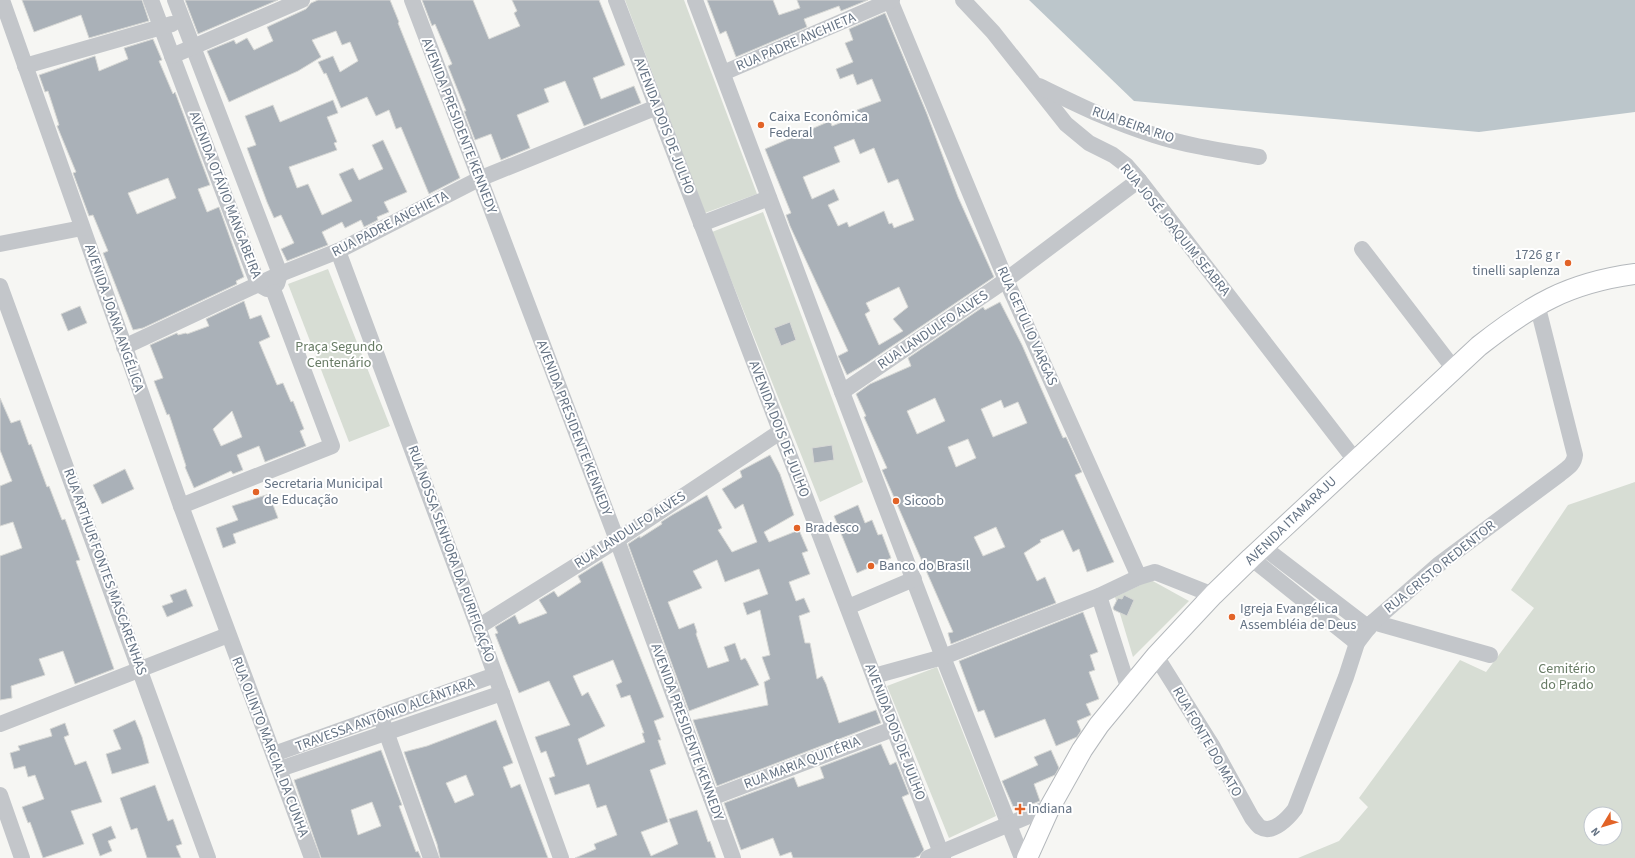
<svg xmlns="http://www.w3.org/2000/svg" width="1635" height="858" font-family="'Source Sans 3',sans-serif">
<rect width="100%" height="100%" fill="#f6f6f3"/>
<g fill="#d7ddd4" fill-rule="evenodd">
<polygon points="625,0 684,0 757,194 705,213"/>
<polygon points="763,212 863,482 820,502 712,232"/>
<polygon points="328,269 390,426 349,442 288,284"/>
<path d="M1635,482V858H1298L1339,841L1368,807L1359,798L1460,660L1486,672L1534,608L1511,590L1568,505ZM1591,814H1615V838H1591Z"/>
<polygon points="1151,580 1189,601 1133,657 1115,597"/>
<polygon points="937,667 996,816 949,838 887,686"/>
</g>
<polygon fill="#bcc6cb" points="1029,0 1635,0 1635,112 1479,132 1134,101"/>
<g fill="#aab1b8" stroke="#d7d8d5" fill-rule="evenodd">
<polygon points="22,0 142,0 149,21 89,38 81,15 34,32"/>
<polygon points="185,0 278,0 198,34"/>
<polygon points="318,0 390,0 399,22 398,23 460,178 429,194 401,127 396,129 389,110 376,116 367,97 341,108 326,73 324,74 318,62 333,56 340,72 358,61 350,42 342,45 336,31 312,40 321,57 298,71 229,102 207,51 234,40 236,44 247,38 254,50 273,41 267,27 306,9 311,3"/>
<polygon points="422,0 473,0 489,39 520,26 514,13 517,11 512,0 599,0 625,65 593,78 601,99 634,86 641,103 584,126 565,81 544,89 549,102 517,115 530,148 501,160 491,134 475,140 464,111 466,111 448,66 452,64 435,24 432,26"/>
<polygon points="707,0 773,0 779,15 800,8 797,0 868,0 841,11 839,6 804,19 807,27 736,57 726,31 720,34"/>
<path d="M885,13L927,114L958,197L994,277L867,363L847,375L838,356L848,351L790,226L786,215L791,213L765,149L830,121L832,126L860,115L857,110L881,101L872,79L857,85L853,74L840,79L836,69L853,62L845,43L853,40L849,29ZM854,139L860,154L874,148L888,183L898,179L914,220L894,228L892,223L889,224L884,211L849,227L847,222L838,226L828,205L839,200L834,189L812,199L803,177L840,162L834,147ZM899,287L908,307L893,319L903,331L879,345L865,314L870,311L866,303Z"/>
<path d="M153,39L162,60L159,61L173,94L175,92L210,185L198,189L207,212L219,207L244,277L236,281L237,284L143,328L133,330L103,253L108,251L93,215L89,216L73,173L76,172L57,126L59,125L48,91L45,92L39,75L95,56L99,71L128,59L124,48ZM168,178L176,198L137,214L128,193Z"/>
<polygon points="333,100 338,113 327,117 337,142 334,143 337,150 289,167 297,188 308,184 322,215 352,201 339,174 353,168 359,180 383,169 372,145 383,140 407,192 384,202 389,212 377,217 378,220 364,227 361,220 345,228 342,222 322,232 328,245 287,261 281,249 294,243 281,215 274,218 267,202 247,148 256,145 245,116 273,105 280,122"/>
<path d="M244,301L250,319L261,315L270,337L259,342L277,385L283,383L291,402L293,401L304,429L300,431L306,446L265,462L259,446L237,455L243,470L233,474L231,471L194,488L185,467L186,466L169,414L167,415L154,381L163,378L150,345L177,333L178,335L186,333L187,334L209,326L206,319ZM232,411L242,437L221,446L213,429Z"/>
<path d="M1000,302L1022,345L1063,438L1066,437L1082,472L1075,475L1114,562L1087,572L1079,549L1073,552L1063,530L1040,540L1041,542L1024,553L1037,581L1045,577L1056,603L951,644L948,633L953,632L882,470L887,468L864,417L866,416L856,394L870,384L911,366L908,358L983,307L985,310ZM935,398L945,421L917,434L907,411ZM1001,400L1004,408L1018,402L1027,423L993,437L981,409ZM968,439L976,458L956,467L948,447ZM996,527L1005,547L983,556L974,537Z"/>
<polygon points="80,306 87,323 68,331 61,314"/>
<polygon points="790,322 796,340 781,346 774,328"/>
<polygon points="0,398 11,423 20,420 29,445 31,444 47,487 49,486 62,520 65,519 80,560 76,561 114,669 75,684 63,651 39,659 45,675 11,686 12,698 0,700 0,556 22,548 13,522 0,526 0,486 12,481 0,450"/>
<polygon points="832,445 834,460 814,463 812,448"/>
<polygon points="770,455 780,474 794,515 764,532 769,542 799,530 808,551 802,553 810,574 789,582 796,601 804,598 810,612 799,616 805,643 810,643 817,679 822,676 826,684 839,723 876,710 881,723 717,786 693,720 768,705 764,682 770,679 762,657 770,655 760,610 747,615 743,603 768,594 759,569 725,582 717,560 693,571 702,588 668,602 679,629 694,623 697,632 696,634 708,668 729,661 724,647 735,643 741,660 745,658 747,661 759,685 689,711 628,544 640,536 640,538 662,524 661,522 672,515 707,495 722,528 718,530 732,552 757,542 743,504 735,509 722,489 742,477 740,471"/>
<polygon points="125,469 134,489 102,504 93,485"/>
<polygon points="269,494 278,518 233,534 236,543 223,548 216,528 238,520 232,506"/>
<polygon points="858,505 865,523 872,520 878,535 882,534 891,558 857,573 834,516"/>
<path d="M602,561L664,717L654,721L661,740H658L666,764L650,770L668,822L641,832L651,856L678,844L669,819L697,810L708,842L710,841L716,858H575L596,849L594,844L617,835L606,805L597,808L589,784L555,795L549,778L555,776L546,751L541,753L535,737L570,725L549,681L519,693L506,662L495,634L498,633L495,627L515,615L519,624L547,613L539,600L554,591L558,597L581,582L578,576ZM613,660L622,682L616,685L621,698L630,695L644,733H642L645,742L587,765L578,739L605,726L588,692L582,696L573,676Z"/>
<polygon points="186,589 193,606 167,617 162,606 173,602 170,595"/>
<polygon points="1124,595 1134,600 1127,616 1114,610 1113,608 1118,598 1122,599"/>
<polygon points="1083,612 1098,652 1090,655 1095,670 1089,672 1099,699 1086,704 1091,715 1077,721 1081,731 1077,737 1056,746 1045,719 995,738 984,710 978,712 959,661"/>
<polygon points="135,720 142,737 149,763 112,774 106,754 121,749 113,730"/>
<path d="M496,720L513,763L503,767L511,788L520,784L548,858H440L437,844L404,752L427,746ZM466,775L474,795L455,803L446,783Z"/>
<polygon points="65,723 69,735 64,737 75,765 86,761 102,802 71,811 84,844 43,858 30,822 28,823 22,807 44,799 35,775 28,777 25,766 14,769 10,753 20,750 18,746 52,736 50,729"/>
<polygon points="881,744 890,765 896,762 909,794 902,797 924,850 919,856 914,858 793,858 791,852 780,856 773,838 741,850 724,803 794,777 798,787 824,778 820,767"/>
<path d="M381,750L402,805L399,806L416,852L418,851L421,858H321L294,780ZM372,802L381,826L358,835L351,810Z"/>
<polygon points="1051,750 1059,768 1055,775 1034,784 1040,801 1015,811 1002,781 1038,765 1034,757"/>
<polygon points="155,785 168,821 173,819 182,844 176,846 181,858 147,858 137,828 131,830 120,798"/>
<polygon points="111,826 116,838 108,841 112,851 100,856 92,834"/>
</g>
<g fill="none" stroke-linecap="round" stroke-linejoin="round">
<defs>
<path id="major" d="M1027,858L1050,807L1082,750L1099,725L1156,656L1213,595L1251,558L1479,346C1531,305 1568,283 1635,274"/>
</defs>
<use href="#major" stroke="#b4b8bc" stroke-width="22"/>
<g stroke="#c3c6ca" stroke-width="16">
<polyline points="2,0 181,506 312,858"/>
<polyline points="151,0 258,284 267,289"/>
<polyline points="175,0 280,274 277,284"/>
<polyline points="412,0 617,540 733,858"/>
<polyline points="616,0 943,858"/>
<polyline points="695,0 842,392 943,657 1022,858"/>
<polyline points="890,0 1006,280 1139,577"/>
<polyline points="963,0 993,32 1066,124 1089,143 1113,155 1126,165 1139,180 1355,460"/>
<polyline points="172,56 302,0"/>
<polyline points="25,66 172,24"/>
<polyline points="723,73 892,0"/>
<path d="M1039,86C1076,104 1114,123 1154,135C1188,146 1224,151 1259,157"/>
<polyline points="701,224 769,198"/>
<polyline points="0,244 82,228"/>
<polyline points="1362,249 1454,369"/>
<polyline points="338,251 478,627 561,858"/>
<polyline points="0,286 208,858"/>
<polyline points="124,347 280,274 338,251 479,179 657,107"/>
<polyline points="842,392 1006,280 1139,180"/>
<polyline points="181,506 332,446 274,292"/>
<polyline points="1263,547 1369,628"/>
<polyline points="1251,558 1357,643"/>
<polyline points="1099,596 1129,690"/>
<polyline points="848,607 914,579"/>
<polyline points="1373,622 1490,655"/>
<polyline points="478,627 617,540 780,432"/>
<path d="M1156,656L1213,747L1252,818C1254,820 1257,825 1260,827C1273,835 1289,817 1295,809L1346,677L1357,643L1373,622L1438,565L1560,474C1567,468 1574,465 1575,455L1537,304"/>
<polyline points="874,676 943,657 1099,596 1139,577 1155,572 1213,595"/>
<polyline points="383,723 431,858"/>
<polyline points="0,724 228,635"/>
<polyline points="274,754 495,675"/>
<polyline points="280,769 502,693"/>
<polyline points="0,795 22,858"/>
<polyline points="711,798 893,729"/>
<polyline points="928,858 1050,807"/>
</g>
<use href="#major" stroke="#fff" stroke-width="20"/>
</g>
<g fill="#e26327" stroke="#fff" stroke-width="1.5">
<circle cx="761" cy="125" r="4"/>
<circle cx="1568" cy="263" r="4"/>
<circle cx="256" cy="492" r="4"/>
<circle cx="896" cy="501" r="4"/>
<circle cx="797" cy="528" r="4"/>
<circle cx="871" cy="566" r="4"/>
<circle cx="1232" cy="617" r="4"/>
<path d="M1018 803h4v4h4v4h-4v4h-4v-4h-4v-4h4z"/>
</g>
<g text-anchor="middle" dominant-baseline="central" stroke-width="4" stroke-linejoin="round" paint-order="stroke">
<g font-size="14" fill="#657384" stroke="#fff">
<text transform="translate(796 42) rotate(-23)">RUA PADRE ANCHIETA</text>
<text transform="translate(1133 125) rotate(19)">RUA BEIRA RIO</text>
<text transform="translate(459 126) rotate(69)">AVENIDA PRESIDENTE KENNEDY</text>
<text transform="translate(664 126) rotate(69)">AVENIDA DOIS DE JULHO</text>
<text transform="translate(225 195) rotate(69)">AVENIDA OTÁVIO MANGABEIRA</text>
<text transform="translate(390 224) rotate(-27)">RUA PADRE ANCHIETA</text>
<text transform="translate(1175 230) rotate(51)">RUA JOSÉ JOAQUIM SEABRA</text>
<text transform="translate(114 318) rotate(71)">AVENIDA JOANA ANGÉLICA</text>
<text transform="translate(1027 326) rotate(66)">RUA GETÚLIO VARGAS</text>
<text transform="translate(933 330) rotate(-34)">RUA LANDULFO ALVES</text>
<text transform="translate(574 428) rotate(69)">AVENIDA PRESIDENTE KENNEDY</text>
<text transform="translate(779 429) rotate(69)">AVENIDA DOIS DE JULHO</text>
<text transform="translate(1291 521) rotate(-44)">AVENIDA ITAMARAJU</text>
<text transform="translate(630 530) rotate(-33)">RUA LANDULFO ALVES</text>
<text transform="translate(451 554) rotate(70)">RUA NOSSA SENHORA DA PURIFICAÇÃO</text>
<text transform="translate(1440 567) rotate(-39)">RUA CRISTO REDENTOR</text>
<text transform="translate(105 572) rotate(70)">RUA ARTHUR FONTES MASCARENHAS</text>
<text transform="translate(385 715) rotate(-20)">TRAVESSA ANTÔNIO ALCÂNTARA</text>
<text transform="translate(687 732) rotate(70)">AVENIDA PRESIDENTE KENNEDY</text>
<text transform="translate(895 732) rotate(69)">AVENIDA DOIS DE JULHO</text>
<text transform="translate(1207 742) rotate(60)">RUA FONTE DO MATO</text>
<text transform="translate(270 747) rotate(69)">RUA OLINTO MARCIAL DA CUNHA</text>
<text transform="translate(802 763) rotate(-21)">RUA MARIA QUITÉRIA</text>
</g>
<g font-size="14" fill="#657384" stroke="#fff" text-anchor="start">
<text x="769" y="117">Caixa Econômica<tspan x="769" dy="16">Federal</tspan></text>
<text x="1560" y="255" text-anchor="end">1726 g r<tspan x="1560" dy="16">tinelli saplenza</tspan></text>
<text x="264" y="484">Secretaria Municipal<tspan x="264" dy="16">de Educação</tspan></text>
<text x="904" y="501">Sicoob</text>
<text x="805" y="528">Bradesco</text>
<text x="879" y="566">Banco do Brasil</text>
<text x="1240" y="609">Igreja Evangélica<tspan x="1240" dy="16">Assembléia de Deus</tspan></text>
<text x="1028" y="809">Indiana</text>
</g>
<g font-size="14" fill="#677b64" stroke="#fff">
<text x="339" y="347">Praça Segundo<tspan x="339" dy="16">Centenário</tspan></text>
<text x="1567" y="669">Cemitério<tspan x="1567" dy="16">do Prado</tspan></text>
</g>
</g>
<g transform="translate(1603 826) rotate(232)"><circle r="19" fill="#ffffff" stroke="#c1c7ce"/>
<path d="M0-3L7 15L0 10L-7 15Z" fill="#e26327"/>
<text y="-6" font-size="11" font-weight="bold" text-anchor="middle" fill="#657384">N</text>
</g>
</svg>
